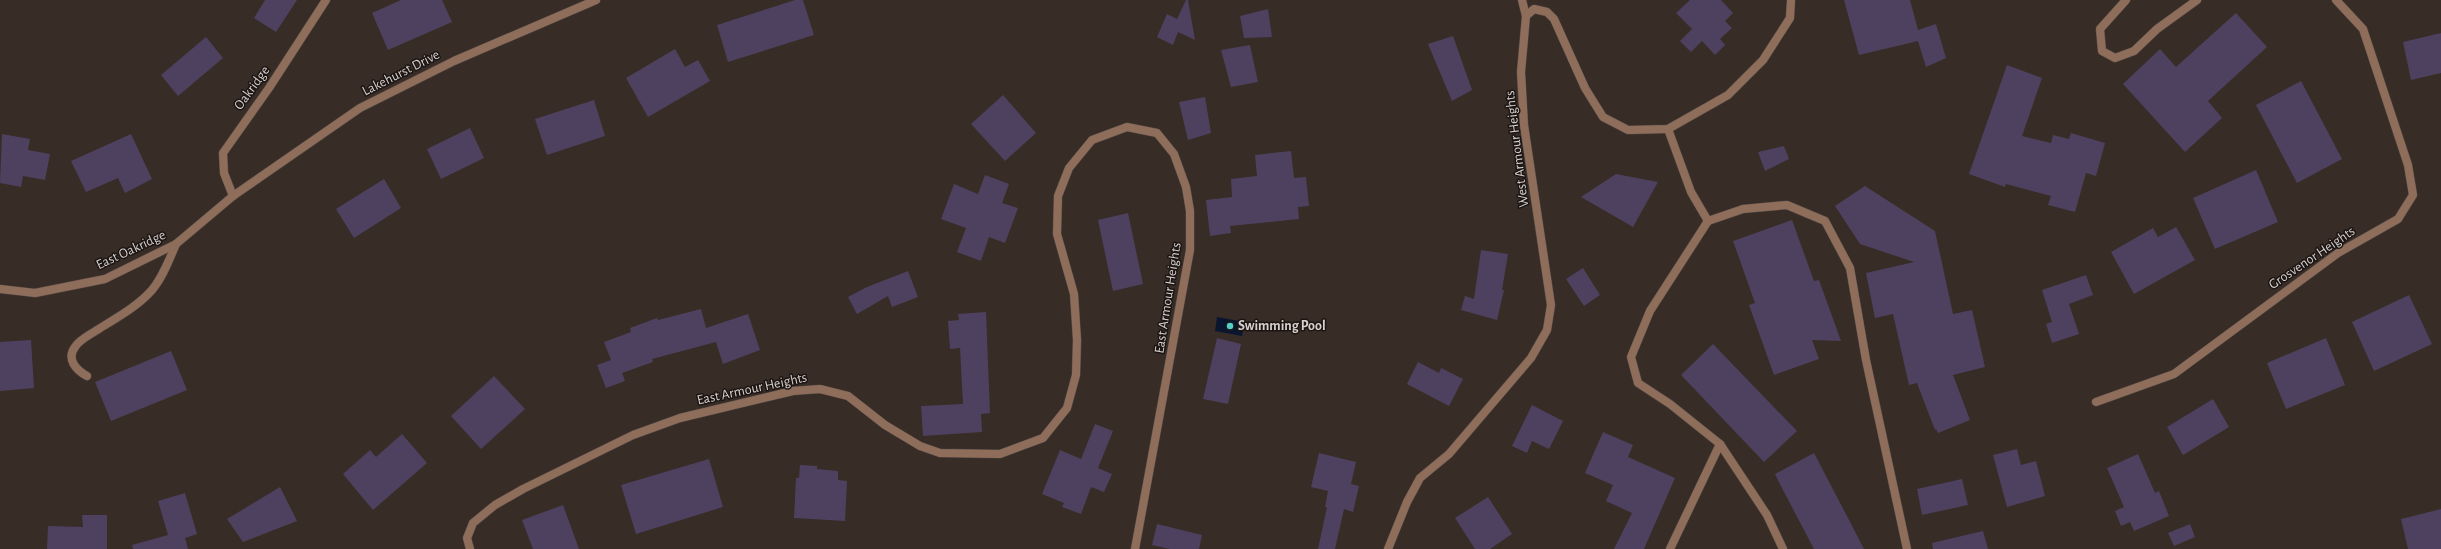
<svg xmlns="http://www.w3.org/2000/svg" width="2441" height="549" font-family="'Alegreya Sans',sans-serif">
<rect width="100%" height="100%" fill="#372c26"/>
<polygon fill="#0a162f" points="1217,317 1245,322 1242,336 1215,331"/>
<g fill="#4e415f">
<polygon points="265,0 297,0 276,32 254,18"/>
<polygon points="401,0 442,0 452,22 388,50 372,13"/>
<polygon points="795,0 803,0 814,35 728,62 717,25"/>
<polygon points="1186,0 1188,0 1195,40 1178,32 1173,45 1157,37 1167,14 1177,19"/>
<polygon points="1690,0 1721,0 1733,13 1725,21 1732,28 1720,39 1725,45 1715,55 1702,41 1691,52 1680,41 1692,29 1676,13"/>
<polygon points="1844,0 1910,0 1918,30 1936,24 1946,58 1926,67 1918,41 1859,55"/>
<polygon points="1268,9 1272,37 1244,38 1240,16"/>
<polygon points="2236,13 2267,47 2208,101 2222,118 2185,152 2123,84 2160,49 2176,67"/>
<polygon points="2441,33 2441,73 2411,80 2403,42"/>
<polygon points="1453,36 1472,90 1452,101 1428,44"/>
<polygon points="206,37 223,58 178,96 161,75"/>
<polygon points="1250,45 1258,82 1231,87 1221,50"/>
<polygon points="675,49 685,67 698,60 710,81 648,117 626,78"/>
<polygon points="2007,65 2042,78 2022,136 2051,143 2053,135 2069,139 2071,133 2105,143 2096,176 2086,173 2075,212 2048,205 2051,196 2006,184 2005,187 1969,174"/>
<polygon points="2301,81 2342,159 2297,183 2256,105"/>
<polygon points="1003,95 1036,133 1005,161 971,124"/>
<polygon points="1205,97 1211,133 1188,140 1179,102"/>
<polygon points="594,100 605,136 547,155 535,119"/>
<polygon points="470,128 484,158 441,179 427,149"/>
<polygon points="2,134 30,139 28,150 50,154 45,180 23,176 21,187 0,183"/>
<polygon points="131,134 152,179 125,193 118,178 86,192 71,161"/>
<polygon points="1784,146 1789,159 1765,171 1758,152"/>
<polygon points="1291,151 1294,178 1306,177 1309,206 1298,207 1299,219 1230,226 1231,233 1210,236 1206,200 1232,197 1231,179 1257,176 1255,155"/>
<polygon points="2256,170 2278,222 2215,249 2193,198"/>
<polygon points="1616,174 1658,182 1633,227 1581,197"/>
<polygon points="985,175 1009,184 1002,203 1018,208 1005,243 989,237 981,261 957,252 966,228 941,219 954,184 978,194"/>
<polygon points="384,179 401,208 354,238 336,209"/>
<polygon points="1865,186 1935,231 1953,314 1972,310 1985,367 1953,375 1970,420 1938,433 1936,429 1935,430 1917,383 1909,385 1893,314 1875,318 1866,273 1914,262 1860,244 1835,206"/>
<polygon points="1128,213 1143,284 1113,291 1098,220"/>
<polygon points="1792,220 1814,281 1819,280 1841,341 1812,340 1819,359 1774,375 1749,305 1755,303 1733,241"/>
<polygon points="2176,227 2195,260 2134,294 2111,252 2153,228 2158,237"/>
<polygon points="1481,250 1508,254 1502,290 1504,290 1497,320 1461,310 1465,296 1474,299"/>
<polygon points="1583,268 1600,295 1584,306 1566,279"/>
<polygon points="908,271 918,297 892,307 888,296 857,314 848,297 867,287"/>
<polygon points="2086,275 2093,295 2069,304 2079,334 2052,343 2046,324 2052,322 2042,290"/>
<polygon points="2409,295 2432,344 2374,371 2352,322"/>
<polygon points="701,309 706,328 748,314 760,350 723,364 716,342 652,359 653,362 622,373 625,381 606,388 597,365 611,360 604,342 631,332 630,328 657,318 658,320"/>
<polygon points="986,312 990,413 981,414 982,432 923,436 921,406 963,404 960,348 950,349 948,321 959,320 958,314"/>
<polygon points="1217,338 1241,344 1228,404 1203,399"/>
<polygon points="2326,338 2345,385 2286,409 2267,363"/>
<polygon points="31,340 34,388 0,391 0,342"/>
<polygon points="1713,344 1797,431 1764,462 1681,375"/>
<polygon points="171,351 187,390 111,421 95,382"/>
<polygon points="1418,362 1439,373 1441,368 1463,379 1449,406 1407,384"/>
<polygon points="494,376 525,409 481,449 451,416"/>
<polygon points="2213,399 2229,427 2183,455 2167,427"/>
<polygon points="1532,405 1563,421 1549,449 1532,441 1527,453 1512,446"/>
<polygon points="1095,424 1113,431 1098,468 1112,474 1104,492 1091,487 1081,514 1062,507 1064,503 1042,494 1060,450 1081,459"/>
<polygon points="1603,432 1633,445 1628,457 1675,478 1644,549 1614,549 1632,513 1606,501 1613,485 1585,473"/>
<polygon points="402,434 427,463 373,510 343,474 370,450 376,457"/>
<polygon points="2017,449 2021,465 2036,461 2045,496 2007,507 1993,455"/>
<polygon points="1319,453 1356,462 1351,484 1359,486 1353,512 1344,509 1335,549 1318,549 1327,507 1325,507 1328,491 1311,487"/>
<polygon points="1814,453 1848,518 1864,549 1814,549 1783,490 1775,474"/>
<polygon points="2138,454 2155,493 2159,491 2169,516 2134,531 2130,522 2121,526 2115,511 2124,507 2107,468"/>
<polygon points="709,459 723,507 636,534 621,485"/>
<polygon points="800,465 817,466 817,469 838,471 838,480 847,481 845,521 794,518 796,478 799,478"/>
<polygon points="1962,479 1968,505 1922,515 1917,489"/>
<polygon points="280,487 297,521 243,542 227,519"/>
<polygon points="185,493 197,534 185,538 188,549 133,549 132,545 168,535 158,501"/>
<polygon points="1488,497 1512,534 1490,549 1475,549 1455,518"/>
<polygon points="563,505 579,549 533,549 522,520"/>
<polygon points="2441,509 2441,549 2408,549 2401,519"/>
<polygon points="82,515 107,515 107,549 47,549 48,526 83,527"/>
<polygon points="1157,524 1202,535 1199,549 1170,549 1152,545"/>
<polygon points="2190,524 2195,537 2174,546 2168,533"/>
<polygon points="1983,531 1988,549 1933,549 1932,543"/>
</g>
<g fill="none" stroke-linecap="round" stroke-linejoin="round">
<defs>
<path id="lane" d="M87,376C76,370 66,359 75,347C80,339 90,335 97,330C116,318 137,307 152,290C163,277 169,260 176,244"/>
<g id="street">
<polyline points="1522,0 1526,16"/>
<polyline points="2126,0 2100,29 2102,51 2115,58 2134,51 2157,29 2197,0"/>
<polyline points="1668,129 1691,192 1708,221"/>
<polyline points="233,196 224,173 223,153 269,88 326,0"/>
<polyline points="1708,221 1743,209 1787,205 1825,221 1850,268 1866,360 1907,549"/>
<polyline points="1708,221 1650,311 1631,357 1638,383 1670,404 1720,444 1767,515 1783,549"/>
<polyline points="0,289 35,293 105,279 176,244 233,196 360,108 454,61 596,0"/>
<polyline points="2096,402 2174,374 2338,253 2398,219 2413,195 2408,165 2363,29 2336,0"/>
<polyline points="470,549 467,538 473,523 495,505 523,489 633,435 680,418 793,391 820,389 848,396 885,425 920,446 940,453 1000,454 1043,438 1067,408 1076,375 1077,340 1074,294 1057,234 1058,196 1069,168 1092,140 1127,127 1157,133 1174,154 1186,187 1190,211 1190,250 1135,549"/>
<polyline points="1388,549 1407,502 1420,478 1449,454 1531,358 1547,330 1551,305 1524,125 1521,72 1526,16 1534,9 1547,12 1554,19 1585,88 1603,117 1628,130 1668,129 1728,95 1763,60 1790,18 1791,0"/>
<polyline points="1670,549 1720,444"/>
</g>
</defs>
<use href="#lane" stroke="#544a44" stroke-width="9"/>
<use href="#street" stroke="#544a44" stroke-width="9"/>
<use href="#lane" stroke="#8f6d5b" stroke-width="8"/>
<use href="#street" stroke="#8f6d5b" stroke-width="8"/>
</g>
<circle fill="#55cec5" stroke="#1b1513" stroke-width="1.5" cx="1230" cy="326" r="4"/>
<g text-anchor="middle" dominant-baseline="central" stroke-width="3" stroke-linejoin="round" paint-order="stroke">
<g font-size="14" fill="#d8d0cd" stroke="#1b1513">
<text transform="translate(401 73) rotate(-27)">Lakehurst Drive</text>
<text transform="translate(252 88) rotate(-54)">Oakridge</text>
<text transform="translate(1517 149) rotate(-97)">West Armour Heights</text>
<text transform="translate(131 250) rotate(-25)">East Oakridge</text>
<text transform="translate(2312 258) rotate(-34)">Grosvenor Heights</text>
<text transform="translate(1168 298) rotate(-81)">East Armour Heights</text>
<text transform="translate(752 389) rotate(-12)">East Armour Heights</text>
</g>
<g font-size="14" font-weight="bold" fill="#d8d0cd" stroke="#1b1513" text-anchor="start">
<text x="1238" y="326">Swimming Pool</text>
</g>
</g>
</svg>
